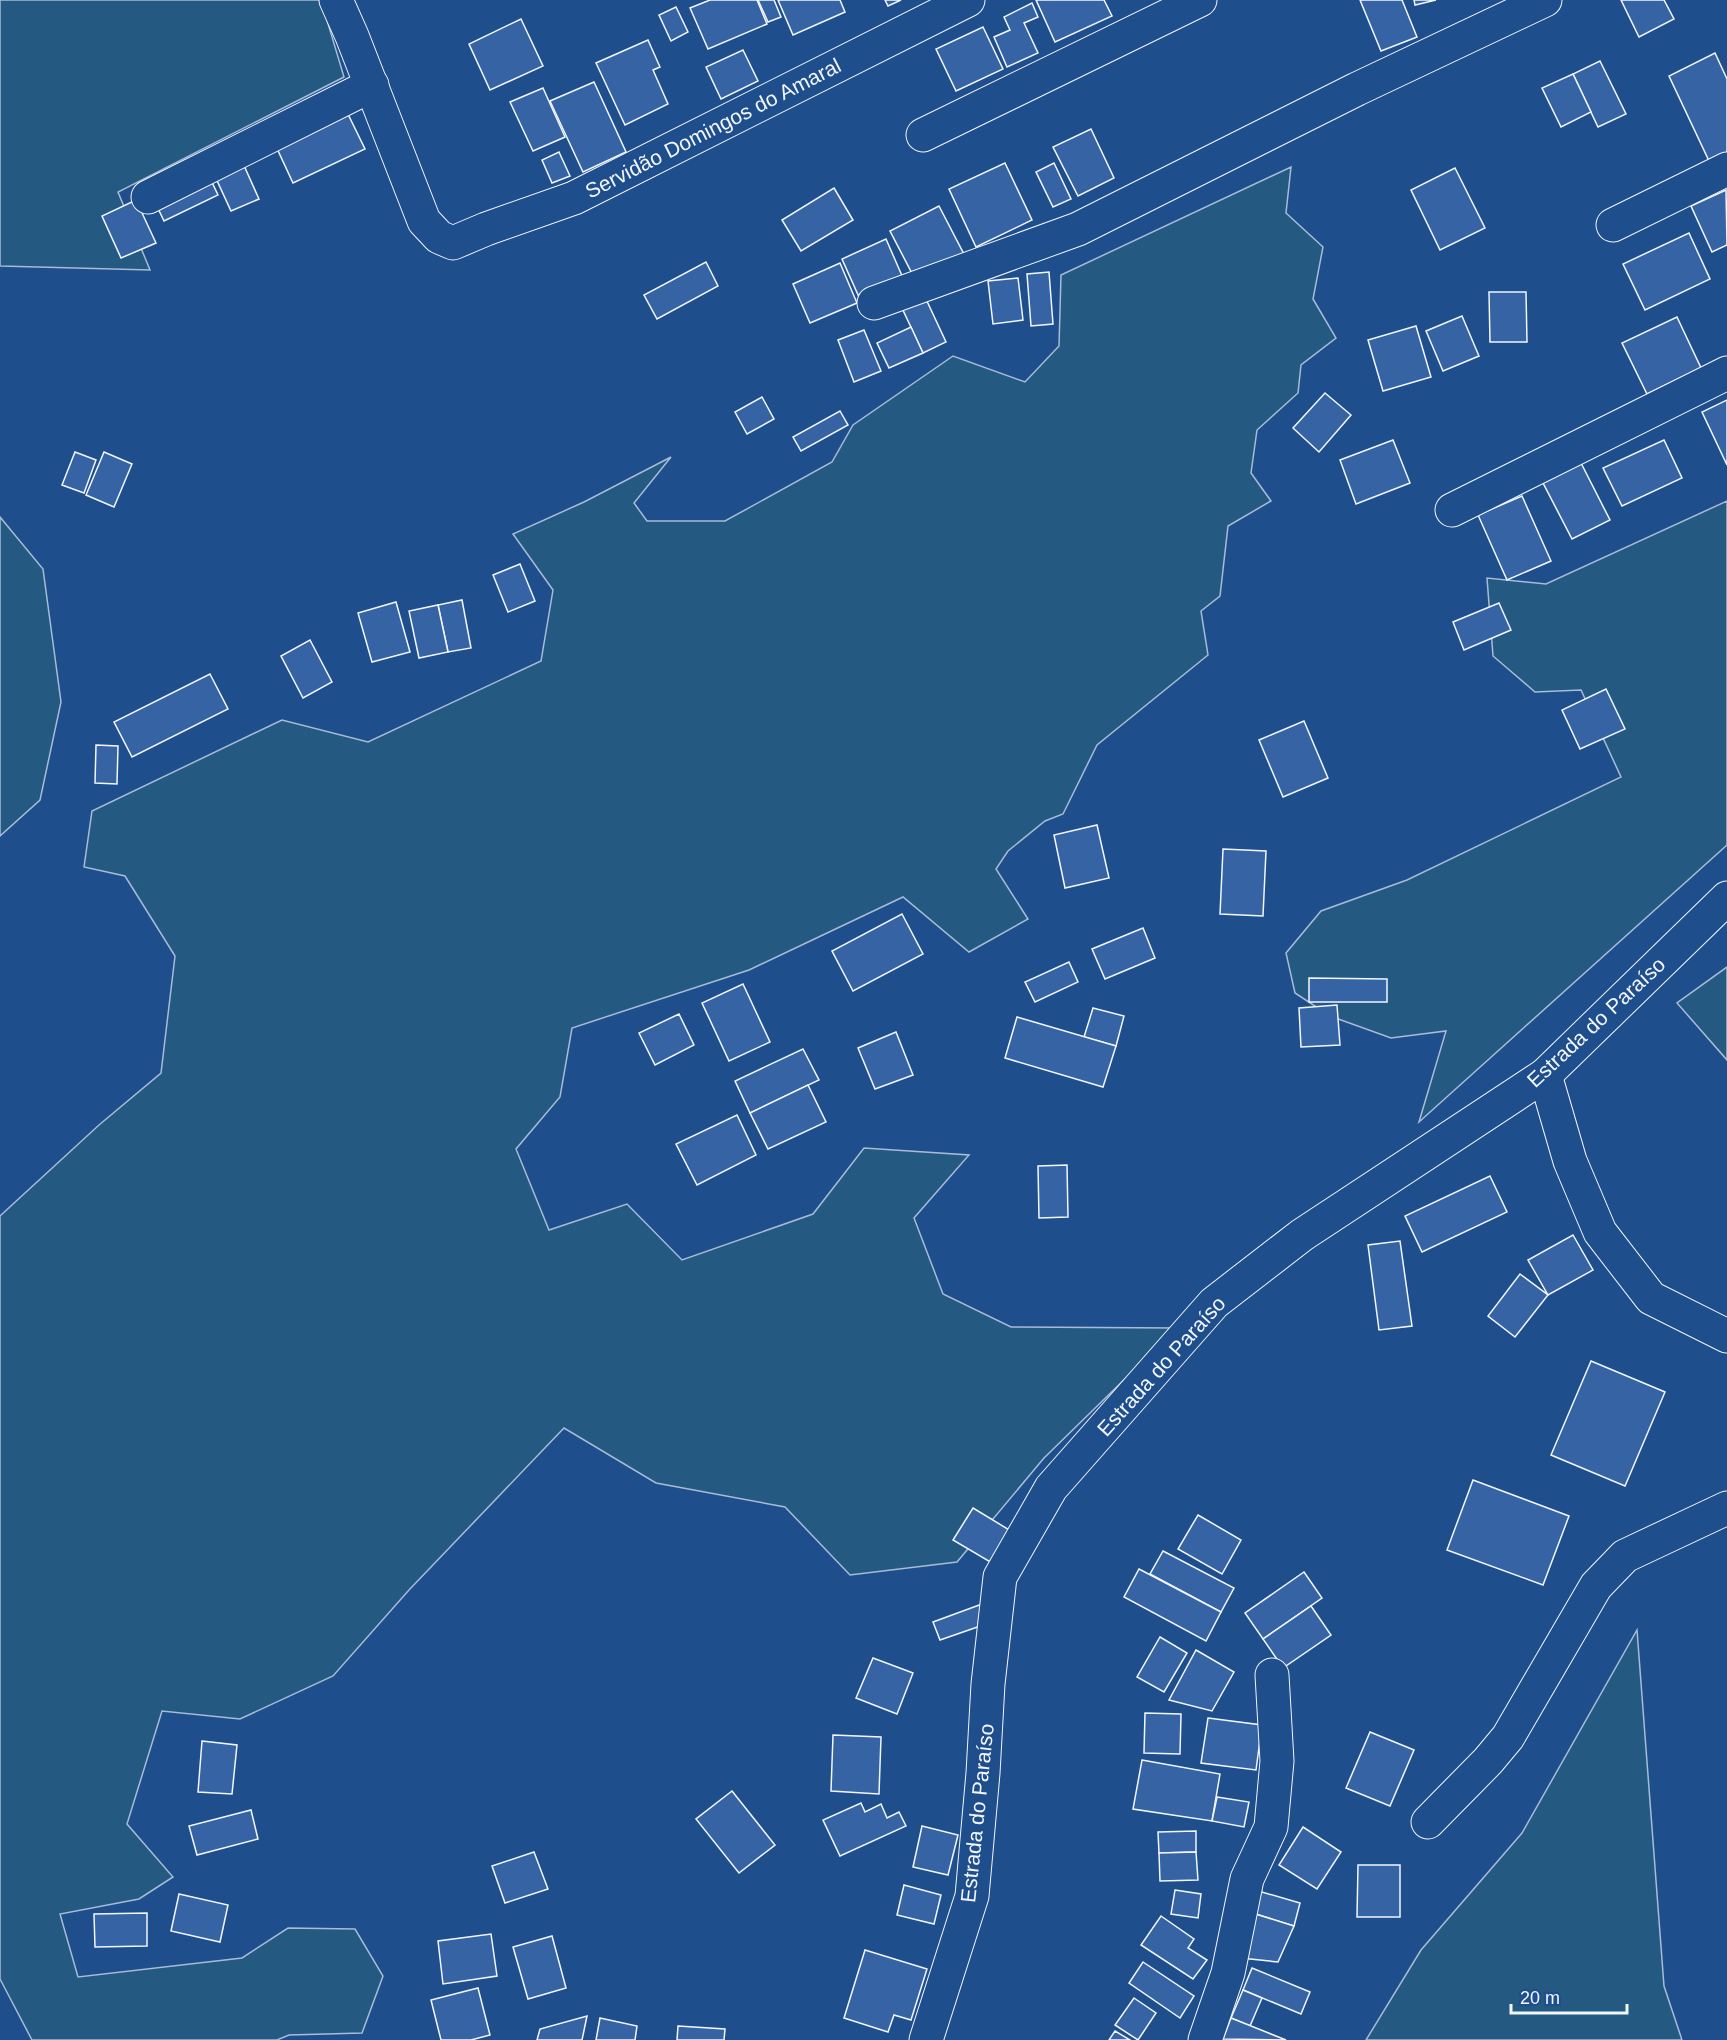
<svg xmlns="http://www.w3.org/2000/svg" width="1727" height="2040" font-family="Helvetica,sans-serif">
<rect width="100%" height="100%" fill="#1f4e8c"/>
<g fill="#245a82" stroke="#a8bbd7" stroke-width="1.5">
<polygon points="0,0 321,0 344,77 118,192 150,270 0,266"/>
<polygon points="1291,167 1286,213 1323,247 1313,299 1336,338 1301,365 1298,393 1257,430 1251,473 1271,501 1228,526 1220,596 1201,611 1208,655 1097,745 1063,814 1045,821 1008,851 996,869 1028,919 969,952 903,897 749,970 572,1028 560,1097 516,1149 549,1230 627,1204 682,1260 813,1214 864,1148 969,1155 914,1218 943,1294 1011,1327 1177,1328 1044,1458 957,1562 850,1575 785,1507 656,1483 564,1428 409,1590 333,1676 240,1719 162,1711 127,1824 173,1877 139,1899 60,1914 78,1977 242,1958 288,1928 355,1929 383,1976 362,2033 289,2035 277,2040 32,2040 0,1979 0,1216 99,1125 161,1073 175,956 125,876 84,867 92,811 282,720 368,742 541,661 553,590 513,534 584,502 671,457 634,503 647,521 725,521 832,462 853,425 953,356 1025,382 1059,346 1061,275"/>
<polygon points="1727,501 1727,845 1419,1122 1446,1031 1391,1038 1330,1016 1295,993 1286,953 1321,911 1407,880 1621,777 1581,690 1535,692 1493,656 1487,578 1546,584"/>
<polygon points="0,517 43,569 61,702 40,800 0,836"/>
<polygon points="1727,967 1727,1060 1677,1003"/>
<polygon points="1637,1630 1664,1986 1682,2040 1366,2040 1421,1950 1522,1833"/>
</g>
<g fill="#3563a3" stroke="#f2f6ff" stroke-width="1.5">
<polygon points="710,0 757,0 767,24 708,49 690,8"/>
<polygon points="758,0 774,0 781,17 768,22"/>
<polygon points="778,0 840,0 845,12 793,35"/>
<polygon points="885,0 901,0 888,6"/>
<polygon points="1036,0 1104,0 1112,16 1055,42"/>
<polygon points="1360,0 1402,0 1417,37 1381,51"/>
<polygon points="1414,0 1436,0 1415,5"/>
<polygon points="1621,0 1664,0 1674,19 1639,37"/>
<polygon points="1032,3 1038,17 1024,23 1038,53 1007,67 994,37 1010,30 1004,17"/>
<polygon points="676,7 688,32 671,41 659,15"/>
<polygon points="521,19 543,66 490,90 469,44"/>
<polygon points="983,27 1003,69 956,91 936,49"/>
<polygon points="648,40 660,67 653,70 668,104 625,125 596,63"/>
<polygon points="743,50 758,81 721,99 706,67"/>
<polygon points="1715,53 1727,79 1727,155 1710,163 1669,76"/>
<polygon points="1600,61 1626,114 1598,127 1573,74"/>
<polygon points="1573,74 1591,112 1561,127 1542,88"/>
<polygon points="594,82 626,152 583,172 550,101"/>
<polygon points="543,88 565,137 533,151 510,102"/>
<polygon points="345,108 365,149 293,183 274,142"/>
<polygon points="1091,129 1114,178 1078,196 1053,147"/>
<polygon points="559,152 570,176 552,183 542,160"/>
<polygon points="242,161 259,199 231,211 214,174"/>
<polygon points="1005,163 1032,220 976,247 949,189"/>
<polygon points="1054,163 1071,199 1053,207 1036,172"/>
<polygon points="1455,168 1485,228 1440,250 1411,190"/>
<polygon points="208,174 218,195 164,221 154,200"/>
<polygon points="834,188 853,220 801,251 782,220"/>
<polygon points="1726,190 1727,245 1712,252 1691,206"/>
<polygon points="136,200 156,243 121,258 102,216"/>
<polygon points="939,206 966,258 917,283 890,231"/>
<polygon points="1689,233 1710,279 1645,310 1623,264"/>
<polygon points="886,239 903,278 859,297 842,259"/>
<polygon points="706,262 718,286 657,319 644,295"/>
<polygon points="840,263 857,303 810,323 793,284"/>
<polygon points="1049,272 1053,324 1031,326 1027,274"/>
<polygon points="1018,278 1023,320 993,324 988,281"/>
<polygon points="1489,292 1526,292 1527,342 1490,342"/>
<polygon points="925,297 946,342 923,353 902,308"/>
<polygon points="1462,316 1479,356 1443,371 1426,331"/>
<polygon points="1677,317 1701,368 1647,394 1622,343"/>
<polygon points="1416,326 1431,377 1383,391 1368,340"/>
<polygon points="911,327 923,353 889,368 877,343"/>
<polygon points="864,330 881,371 854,382 838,340"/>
<polygon points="1325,393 1351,415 1319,452 1293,428"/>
<polygon points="762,397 774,419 747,434 735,412"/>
<polygon points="1727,400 1727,465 1702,412"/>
<polygon points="840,411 848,425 801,451 793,437"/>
<polygon points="1393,440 1410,483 1356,504 1340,460"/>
<polygon points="1664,440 1682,478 1622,506 1603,468"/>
<polygon points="75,452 96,460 84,493 62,485"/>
<polygon points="104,452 132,464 114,507 86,495"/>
<polygon points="1580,461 1610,520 1572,539 1542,481"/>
<polygon points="1522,496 1551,561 1507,580 1478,515"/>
<polygon points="520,564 535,601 508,612 493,575"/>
<polygon points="462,600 471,648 448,652 438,605"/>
<polygon points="396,602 410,652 372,662 358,613"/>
<polygon points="1499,603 1511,630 1464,650 1453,622"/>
<polygon points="438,605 448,652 419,658 409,611"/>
<polygon points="310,640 332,682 303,698 281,656"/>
<polygon points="210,674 228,709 132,757 114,722"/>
<polygon points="1606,689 1625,729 1580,749 1562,710"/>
<polygon points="1304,721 1328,778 1283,797 1259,740"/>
<polygon points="96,745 118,746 117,784 95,783"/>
<polygon points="1097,825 1109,878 1065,888 1054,835"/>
<polygon points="1223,849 1266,851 1263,916 1220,914"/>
<polygon points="902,914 923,954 853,991 832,951"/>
<polygon points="1143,928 1155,958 1105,979 1092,949"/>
<polygon points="1069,962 1078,982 1035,1002 1025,982"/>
<polygon points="1309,978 1387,979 1387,1002 1309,1002"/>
<polygon points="743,984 770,1042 729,1061 702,1003"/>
<polygon points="1337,1005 1340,1045 1301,1047 1299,1008"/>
<polygon points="1093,1008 1124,1016 1116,1046 1084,1037"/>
<polygon points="679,1014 694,1045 655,1065 639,1033"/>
<polygon points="1017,1017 1116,1046 1103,1087 1005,1058"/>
<polygon points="896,1032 913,1075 875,1089 858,1048"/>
<polygon points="803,1049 819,1080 750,1113 735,1081"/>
<polygon points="808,1085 826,1122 768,1149 750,1113"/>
<polygon points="737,1115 756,1155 697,1185 676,1144"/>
<polygon points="1067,1165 1068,1217 1039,1218 1038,1166"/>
<polygon points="1490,1176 1507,1212 1422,1252 1405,1216"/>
<polygon points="1573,1235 1593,1270 1548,1295 1528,1260"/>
<polygon points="1400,1241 1412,1326 1379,1330 1368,1245"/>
<polygon points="1520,1274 1548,1295 1515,1337 1488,1316"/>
<polygon points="1591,1361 1665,1392 1625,1486 1551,1455"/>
<polygon points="1473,1480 1569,1516 1543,1585 1447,1550"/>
<polygon points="973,1508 1011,1531 992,1563 953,1540"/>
<polygon points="1198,1515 1241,1540 1222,1574 1178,1549"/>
<polygon points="1163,1551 1234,1588 1221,1612 1150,1574"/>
<polygon points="1139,1569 1221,1612 1206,1641 1124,1597"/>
<polygon points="1304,1572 1322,1598 1263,1639 1245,1613"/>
<polygon points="982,1604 989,1623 940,1640 933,1622"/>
<polygon points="1311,1606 1331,1635 1283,1668 1263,1639"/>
<polygon points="1160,1637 1187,1653 1164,1692 1137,1677"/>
<polygon points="1196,1650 1234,1672 1212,1711 1169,1700"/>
<polygon points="873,1658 913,1673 897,1714 856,1698"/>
<polygon points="1145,1713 1181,1714 1180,1754 1144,1753"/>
<polygon points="1208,1718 1262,1725 1256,1770 1201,1763"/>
<polygon points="1370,1732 1414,1750 1390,1806 1346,1788"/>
<polygon points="833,1735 881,1737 879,1794 831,1791"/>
<polygon points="202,1741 237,1745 232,1794 198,1792"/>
<polygon points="1142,1760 1220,1774 1212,1821 1133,1809"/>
<polygon points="732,1791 775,1845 739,1873 696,1819"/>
<polygon points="1217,1797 1249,1802 1244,1827 1212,1821"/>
<polygon points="861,1803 865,1812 881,1804 887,1818 899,1812 906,1826 840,1856 823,1820"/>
<polygon points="251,1810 258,1839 197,1855 189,1826"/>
<polygon points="922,1826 958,1835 948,1875 913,1867"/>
<polygon points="1303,1827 1341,1852 1317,1889 1279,1865"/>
<polygon points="1196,1831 1196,1852 1159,1853 1158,1832"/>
<polygon points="534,1852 548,1889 505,1903 492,1866"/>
<polygon points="1196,1852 1198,1880 1160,1881 1159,1853"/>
<polygon points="1358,1865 1400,1865 1400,1917 1357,1917"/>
<polygon points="904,1885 941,1895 934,1924 897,1915"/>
<polygon points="1175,1890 1201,1894 1198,1918 1171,1914"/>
<polygon points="1255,1890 1300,1903 1294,1926 1249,1912"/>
<polygon points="179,1894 228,1905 220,1942 171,1931"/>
<polygon points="1249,1912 1294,1926 1278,1962 1241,1958"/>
<polygon points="147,1913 147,1946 95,1947 94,1914"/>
<polygon points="1161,1916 1194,1939 1188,1948 1207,1960 1193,1979 1141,1945"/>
<polygon points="491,1934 497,1976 443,1984 438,1941"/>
<polygon points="552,1936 566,1988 528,1999 513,1947"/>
<polygon points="865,1950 927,1969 911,2020 894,2015 888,2032 844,2018"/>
<polygon points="1143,1962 1194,1996 1180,2018 1129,1983"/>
<polygon points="1252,1968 1310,1992 1301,2014 1243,1990"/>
<polygon points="478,1988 490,2035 471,2040 441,2040 431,2000"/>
<polygon points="1243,1990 1262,1998 1250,2026 1231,2018"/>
<polygon points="1134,1998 1156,2013 1138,2040 1115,2025"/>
<polygon points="587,2016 582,2040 537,2040 540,2029"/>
<polygon points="600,2018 637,2026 635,2040 596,2040"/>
<polygon points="1231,2018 1286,2040 1223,2039"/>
<polygon points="678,2026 725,2029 724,2040 677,2040"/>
<polygon points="1115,2031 1130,2040 1109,2040"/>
</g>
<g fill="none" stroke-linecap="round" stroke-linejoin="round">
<defs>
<g id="minor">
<polyline points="336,0 352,36 424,221 439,237 453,243 486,229 574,198 968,0"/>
<polyline points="923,135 1200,0"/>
<polyline points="148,197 372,85"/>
<polyline points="1613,225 1727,169"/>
<polyline points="874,303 1078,229 1357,89 1545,0"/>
<polyline points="1452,510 1727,373"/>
<polyline points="1545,1075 1570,1161 1600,1232 1651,1298 1727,1336"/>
<polyline points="1428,1822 1488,1761 1508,1737 1596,1586 1625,1556 1727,1508"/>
<polyline points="926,2040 972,1896 983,1773 988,1684 1000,1577 1051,1488 1214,1303 1302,1235 1545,1075 1727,898"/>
<polyline points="1205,2040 1228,1973 1247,1879 1271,1827 1277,1761 1272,1675"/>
</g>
</defs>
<use href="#minor" stroke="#f2f6ff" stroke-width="35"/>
<use href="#minor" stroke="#1f4e8c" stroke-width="33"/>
</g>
<g text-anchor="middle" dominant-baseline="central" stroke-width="4.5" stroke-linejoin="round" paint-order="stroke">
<g font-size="21" fill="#f2f6ff" stroke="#1f4e8c">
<text transform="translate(713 128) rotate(-27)">Servidão Domingos do Amaral</text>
<text transform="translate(1596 1022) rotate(-43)">Estrada do Paraíso</text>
<text transform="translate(1161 1366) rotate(-48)">Estrada do Paraíso</text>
<text transform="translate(977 1813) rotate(-84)">Estrada do Paraíso</text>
</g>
</g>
<path d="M1511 2004v9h116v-9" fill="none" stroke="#f2f6ff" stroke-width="3"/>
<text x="1520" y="2004" font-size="18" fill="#f2f6ff" stroke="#1f4e8c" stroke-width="4.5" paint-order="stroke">20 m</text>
</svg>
